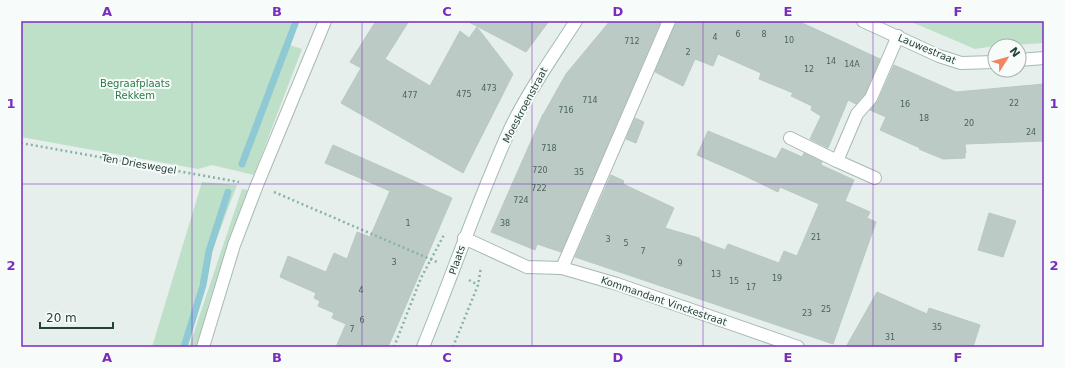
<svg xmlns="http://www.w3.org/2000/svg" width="1065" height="368" font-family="'DejaVu Sans',sans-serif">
<rect width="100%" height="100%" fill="#e6efeb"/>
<g fill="#bfe0c8">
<polygon points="21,21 292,21 284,43 302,49 254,175 212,165 198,169 21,137"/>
<polygon points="909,21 1044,21 1044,43 995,46 975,49"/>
<polygon points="202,182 237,185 199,285 181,347 152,347"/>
<polygon points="242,189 248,190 209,302 198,347 189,347"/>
</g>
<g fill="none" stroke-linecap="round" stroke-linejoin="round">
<g stroke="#8ec9d4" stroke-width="7">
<polyline points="242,164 296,21"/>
<polyline points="184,347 203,285 209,251 228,192"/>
</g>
</g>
<g fill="#bbcac4" stroke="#b8c9c2">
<polygon points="376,21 409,21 385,59 430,86 460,31 469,38 477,27 513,74 463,173 341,103 361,68 350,62"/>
<polygon points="467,21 549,21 526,52"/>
<polygon points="610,21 661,21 561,252 537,244 535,250 491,232 543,114 543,115 566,74"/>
<polygon points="676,21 798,21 880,59 865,94 856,104 848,100 828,148 810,139 821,116 811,110 812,106 791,96 793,93 759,79 761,73 718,54 713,66 695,59 683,86 655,72"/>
<polygon points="894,65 956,92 1044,84 1044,141 965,144 966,153 965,153 965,158 943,159 919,149 920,148 880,130 886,117 870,110 878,101"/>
<polygon points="635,118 644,122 636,143 626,139"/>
<polygon points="708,131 776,159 782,148 802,157 804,153 822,162 821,165 854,180 845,201 870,212 867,218 876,222 833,344 575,257 611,175 624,181 623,184 674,208 665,228 699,238 701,241 725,250 728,244 779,263 784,251 797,256 819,204 780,187 778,192 743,175 697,155"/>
<polygon points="333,145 452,198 388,347 336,347 346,324 332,318 334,313 318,306 320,301 314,298 316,293 280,277 288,256 326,272 334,253 347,259 357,232 370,237 390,191 325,163"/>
<polygon points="989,213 1016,221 1003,257 978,250"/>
<polygon points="877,292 927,314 929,308 980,325 973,347 846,347"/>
</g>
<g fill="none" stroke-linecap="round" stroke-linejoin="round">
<defs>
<g id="lane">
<polyline points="790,138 837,161 857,114 871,98 898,36"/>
<polyline points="837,161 875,178"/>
<polyline points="562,268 669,21"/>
<polyline points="203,347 234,245 257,185 325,21"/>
</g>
<polyline id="street" points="464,238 527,267 562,268 617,284 798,347"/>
<g id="secondary">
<polyline points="863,21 939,56 961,63 995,62"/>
<polyline points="1019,60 1044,58"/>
<path d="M423,347C453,274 478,199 511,127C529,90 554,55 576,21"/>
</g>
</defs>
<use href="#lane" stroke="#a8b8b2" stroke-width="14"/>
<use href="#street" stroke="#a8b8b2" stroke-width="14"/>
<use href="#secondary" stroke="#a4bbb3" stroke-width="14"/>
<g stroke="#86b3a5" stroke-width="2.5" stroke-dasharray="2 3" stroke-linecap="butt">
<polyline points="21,143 239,182"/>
<polyline points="274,192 437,262"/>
<polyline points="469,280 478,285"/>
<polyline points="394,347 421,278 445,233"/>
<polyline points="453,347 478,285 481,267"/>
</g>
<use href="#lane" stroke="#fff" stroke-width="12"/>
<use href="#street" stroke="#fff" stroke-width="12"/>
<use href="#secondary" stroke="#fff" stroke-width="12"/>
</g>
<path fill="none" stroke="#7b2cbf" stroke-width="1" stroke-opacity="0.55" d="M192,21V347M362,21V347M532,21V347M703,21V347M873,21V347M21,184H1044"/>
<g text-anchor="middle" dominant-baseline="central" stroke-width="4" stroke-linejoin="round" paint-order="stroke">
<g font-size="8" fill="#4a645c">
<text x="738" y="34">6</text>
<text x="764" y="34">8</text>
<text x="715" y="37">4</text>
<text x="789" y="40">10</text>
<text x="632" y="41">712</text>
<text x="688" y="52">2</text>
<text x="831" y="61">14</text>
<text x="852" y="64">14A</text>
<text x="809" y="69">12</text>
<text x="489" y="88">473</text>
<text x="464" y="94">475</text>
<text x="410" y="95">477</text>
<text x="590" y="100">714</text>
<text x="1014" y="103">22</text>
<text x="905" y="104">16</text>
<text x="566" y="110">716</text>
<text x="924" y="118">18</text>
<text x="969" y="123">20</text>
<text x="1031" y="132">24</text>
<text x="549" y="148">718</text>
<text x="540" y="170">720</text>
<text x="579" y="172">35</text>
<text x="539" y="188">722</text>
<text x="521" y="200">724</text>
<text x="408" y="223">1</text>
<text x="505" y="223">38</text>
<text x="816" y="237">21</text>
<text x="608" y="239">3</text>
<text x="626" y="243">5</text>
<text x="643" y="251">7</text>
<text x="394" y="262">3</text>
<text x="680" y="263">9</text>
<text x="716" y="274">13</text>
<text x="777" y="278">19</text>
<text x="734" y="281">15</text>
<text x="751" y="287">17</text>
<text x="361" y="290">4</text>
<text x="826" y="309">25</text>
<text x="807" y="313">23</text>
<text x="362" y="320">6</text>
<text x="937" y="327">35</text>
<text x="352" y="329">7</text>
<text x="890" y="337">31</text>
</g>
<g font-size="10" fill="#24423a" stroke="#f7fbf9">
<text transform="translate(927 49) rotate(23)">Lauwestraat</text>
<text transform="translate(525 105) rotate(-62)">Moeskroenstraat</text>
<text transform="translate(139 164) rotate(10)">Ten Drieswegel</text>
<text transform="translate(457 260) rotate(-71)">Plaats</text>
<text transform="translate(664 301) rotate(19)">Kommandant Vinckestraat</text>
</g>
<g font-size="10" fill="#2d7a4b" stroke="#f7fbf9">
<text x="135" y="83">Begraafplaats<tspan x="135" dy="12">Rekkem</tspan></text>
</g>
</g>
<rect width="1065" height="368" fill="none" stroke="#f7fbf9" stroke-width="44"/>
<g transform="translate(1007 58) rotate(53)"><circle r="19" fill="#f7fbf9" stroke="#a3b1ad"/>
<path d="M0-3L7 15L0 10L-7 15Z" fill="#f4845f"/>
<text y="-6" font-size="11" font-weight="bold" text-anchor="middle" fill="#24423a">N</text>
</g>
<path d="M40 322v6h73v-6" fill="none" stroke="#24423a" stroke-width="2"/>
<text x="46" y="322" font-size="12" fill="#24423a" stroke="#f7fbf9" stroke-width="3" paint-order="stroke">20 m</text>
<rect x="22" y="22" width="1021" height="324" fill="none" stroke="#7b2cbf" stroke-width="1.5"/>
<g font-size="13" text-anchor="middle" font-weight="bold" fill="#7b2cbf">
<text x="107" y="16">A</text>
<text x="277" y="16">B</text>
<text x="447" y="16">C</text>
<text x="618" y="16">D</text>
<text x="788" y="16">E</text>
<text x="958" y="16">F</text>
<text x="11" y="108">1</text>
<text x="1054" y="108">1</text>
<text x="11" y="270">2</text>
<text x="1054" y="270">2</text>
<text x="107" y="362">A</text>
<text x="277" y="362">B</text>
<text x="447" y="362">C</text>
<text x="618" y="362">D</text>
<text x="788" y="362">E</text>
<text x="958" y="362">F</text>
</g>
</svg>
